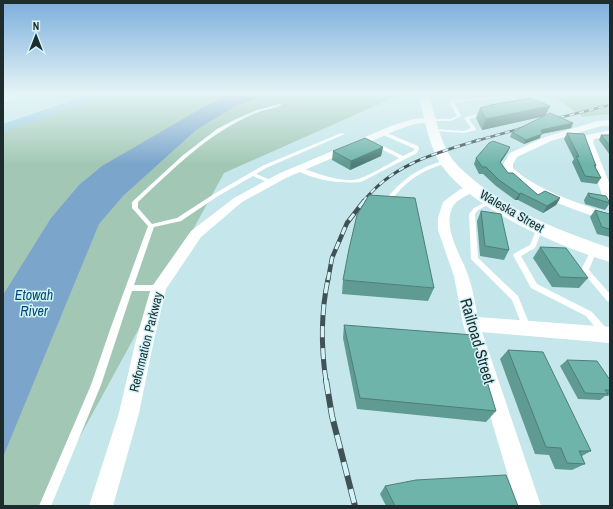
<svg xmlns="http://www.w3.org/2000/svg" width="613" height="509" font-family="'Archivo Narrow',sans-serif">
<rect width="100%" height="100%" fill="#c5e7eb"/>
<g fill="#a2c8b5">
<polygon points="103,93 404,93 224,173 42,506 3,506 3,129"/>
<polygon points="548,93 610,93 610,114 583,117"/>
</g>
<polygon fill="#7ba5cb" points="231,93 276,93 237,105 196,130 123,196 99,224 3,457 3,295 51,218 79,185 102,166 202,108"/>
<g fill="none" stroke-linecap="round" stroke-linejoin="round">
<g fill="#fff" fill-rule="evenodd">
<polygon points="504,96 513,97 522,104 519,106 517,106 517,104 511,99 504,98 454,102 461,116 460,117 451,121 432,121 430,120 432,119 450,119 457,116 449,102 452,100"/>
<path d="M279,104L282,105C276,108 268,109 261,111C254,114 246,117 239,121C200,141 169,173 138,202V208L152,224L177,218L214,194L262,166L341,133L345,134L266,168L256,174L273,181V183H269L253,176L218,196L181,221L154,227L134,285H159L162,286L163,288L162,290L159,291H132L101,385L51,506H39L91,385L111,327L148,226L132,208V202L182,156L217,129L236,119L257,110Z"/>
<polygon points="487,112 488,112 488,114 469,119 476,129 476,130 464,133 435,131 433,130 435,129 464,131 471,128 464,118 465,117"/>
<path d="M381,132H385L418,146L419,149L417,153L361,182C342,184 311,180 295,169L298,167C314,172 344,185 361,178C374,173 387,165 399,158L373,145V143H377L403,156L413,151L415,149L381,134Z"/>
<path d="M447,160L449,161V163C422,169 406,181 389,203H385L384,202C400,180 420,166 447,160Z"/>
<polygon points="491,199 494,201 493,202 478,210 475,214 478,258 518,296 531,328 530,331 527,332 524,331 523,328 512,300 471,259 469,214 474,208"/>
<polygon points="540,226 543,228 535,248 521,256 537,284 592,312 608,330 609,333 608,336 605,337 602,336 586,316 531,288 513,255 515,253 530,245 537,228"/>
<polygon points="592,248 596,248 597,250 589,270 610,294 610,302 607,301 581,270"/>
</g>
<g fill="#fff" fill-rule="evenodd">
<polygon points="15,93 25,93 3,103 3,98"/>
<polygon points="432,118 435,118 436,120 435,122 414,124 397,130 286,178 242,202 201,237 166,289 154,340 139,413 113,506 89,506 119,413 136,340 151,288 191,231 234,198 278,174 391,126 413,119"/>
<path d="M610,120V126H601L551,141L517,157L513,164V168C533,188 583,206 610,213V221C583,214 519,191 503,169V164L510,153L545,137L597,121Z"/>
<polygon points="610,130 610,136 594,139 593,142 610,185 610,204 606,202 604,200 583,142 587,135"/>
<path d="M473,184L479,187C472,195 457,197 452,208C443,230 461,255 468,275C473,289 475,304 478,317L610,327V343L482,332L541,506H517L463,324L454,276L438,230V218L443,202L459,190Z"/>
</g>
<path fill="#fff" fill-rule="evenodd" d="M418,93H428C435,114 439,140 452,159C459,168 468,175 476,182C516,214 563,232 610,248V262C559,247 463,206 437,158C427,138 424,114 418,93Z"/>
<polygon fill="#93cbdf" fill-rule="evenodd" points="90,93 105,93 104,95 64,112 3,132 3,124 56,106"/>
<defs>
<g id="rail-far4">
<polyline points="550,120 610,105"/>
<polyline points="476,141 529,126"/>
</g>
<path id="rail-far3" d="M363,202C392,164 436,153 479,140"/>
<polyline id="rail-far2" points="328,280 332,258 347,223 364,201"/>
<path id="rail-far1" d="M326,381C321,348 321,312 328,279"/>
<polyline id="rail" points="326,380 332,416 355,506"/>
</defs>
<use href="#rail-far4" stroke="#415254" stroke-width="2.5"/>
<use href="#rail-far3" stroke="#415254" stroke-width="3"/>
<use href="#rail-far2" stroke="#415254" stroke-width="4.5"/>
<use href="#rail-far1" stroke="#415254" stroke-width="5"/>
<use href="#rail" stroke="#415254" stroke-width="6"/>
<use href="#rail-far4" stroke="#d2f4f8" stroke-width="1.5" stroke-dasharray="5" stroke-linecap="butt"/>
<use href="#rail-far3" stroke="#d2f4f8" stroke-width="2" stroke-dasharray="6" stroke-linecap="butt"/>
<use href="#rail-far2" stroke="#d2f4f8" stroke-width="3" stroke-dasharray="8" stroke-linecap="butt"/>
<use href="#rail-far1" stroke="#d2f4f8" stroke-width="3.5" stroke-dasharray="11" stroke-linecap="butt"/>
<use href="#rail" stroke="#d2f4f8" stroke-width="4.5" stroke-dasharray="14" stroke-linecap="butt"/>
</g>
<g fill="#5f9b92">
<polygon points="550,106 545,116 573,123 571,128 541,134 540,138 524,144 510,137 512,132 544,116 482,130 476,118 480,108"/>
<polygon points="567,133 596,166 595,167 601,178 597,184 581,182 572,162 574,159 564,139"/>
<polygon points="601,135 610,135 610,155 599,140"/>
<polygon points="383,147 381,156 350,170 332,160 333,151"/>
<polygon points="510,147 507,153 500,163 508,173 538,195 560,198 556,205 543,213 518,200 515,200 496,186 483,174 479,174 474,164 476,158"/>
<polygon points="588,193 610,203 605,210 585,204 584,200"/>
<polygon points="595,210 610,214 610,237 597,234 590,217"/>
<polygon points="481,211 509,250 504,260 480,256 477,221"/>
<polygon points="540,247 588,278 579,288 552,287 533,258"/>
<polygon points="343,280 434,288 428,301 342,294"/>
<polygon points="344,325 496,411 486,422 357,409 343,338"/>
<polygon points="508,350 591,451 582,456 585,464 572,470 555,469 549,455 535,454 500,359"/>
<polygon points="567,360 610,380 610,394 608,396 605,396 600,400 578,399 560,366"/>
<polygon points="385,486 518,506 386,506 380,494"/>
</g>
<g fill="#4e7e77">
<polygon points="550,106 545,116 482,130 486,119"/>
<polygon points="573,123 571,128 541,134 540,138 524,144 526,140 541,130"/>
<polygon points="383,147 381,156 350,170 351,161"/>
<polygon points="510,147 507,153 497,168 500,162"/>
<polygon points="521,193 518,200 515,200 519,194"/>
<polygon points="560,198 556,205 543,213 547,206"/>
</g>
<g fill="#6fb4aa" stroke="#4e7e77">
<polygon points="530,98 550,106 486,119 480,108 491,105"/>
<polygon points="550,113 573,123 541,130 542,134 526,140 512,132"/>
<polygon points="567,133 584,134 596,166 594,165 601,178 585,176 576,156 579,157"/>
<polygon points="601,135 610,135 610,146"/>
<polygon points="365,138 383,147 351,161 333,151"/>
<polygon points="493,141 510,147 500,162 508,173 513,173 538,195 545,191 560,198 547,206 521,193 519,194 499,180 486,167 482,167 476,158 489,143"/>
<polygon points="588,193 606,196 610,203 590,197"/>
<polygon points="369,195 415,198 434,288 343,280 349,249 357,215"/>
<polygon points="595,210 610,214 610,229 602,227"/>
<polygon points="481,211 501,214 509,250 485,246"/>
<polygon points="540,247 566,248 588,278 560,277"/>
<polygon points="344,325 473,335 496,411 360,398"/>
<polygon points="508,350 543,352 591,451 579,451 585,464 567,463 561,448 546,447"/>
<polygon points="567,360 597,361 610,380 610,390 605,390 608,394 585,393"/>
<polygon points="506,475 518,506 395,506 385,486 416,480"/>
</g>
<linearGradient id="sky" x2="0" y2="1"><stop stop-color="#7caedc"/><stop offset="0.57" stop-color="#e5f4f6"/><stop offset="1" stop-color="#e5f4f6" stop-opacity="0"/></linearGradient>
<rect width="613" height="164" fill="url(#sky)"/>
<g text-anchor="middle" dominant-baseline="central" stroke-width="3" stroke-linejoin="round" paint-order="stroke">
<g font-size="13" fill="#1f2c2e" stroke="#d2f4f8">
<text transform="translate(512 211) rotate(30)">Waleska Street</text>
<text transform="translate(146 342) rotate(-76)">Reformation Parkway</text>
</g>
<g font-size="14" font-style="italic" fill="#004777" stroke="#d2f4f8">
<text x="34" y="295">Etowah<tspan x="34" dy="16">River</tspan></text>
</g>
<g font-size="16" fill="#1f2c2e" stroke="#d2f4f8">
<text transform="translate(478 341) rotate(74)">Railroad Street</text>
</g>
</g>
<rect width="613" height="509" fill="none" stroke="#1f2c2e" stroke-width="8"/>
<g transform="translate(36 36)" stroke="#d2f4f8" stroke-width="3" paint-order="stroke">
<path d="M0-3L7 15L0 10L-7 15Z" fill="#1f2c2e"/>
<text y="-6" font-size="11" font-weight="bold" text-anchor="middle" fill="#1f2c2e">N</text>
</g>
</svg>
